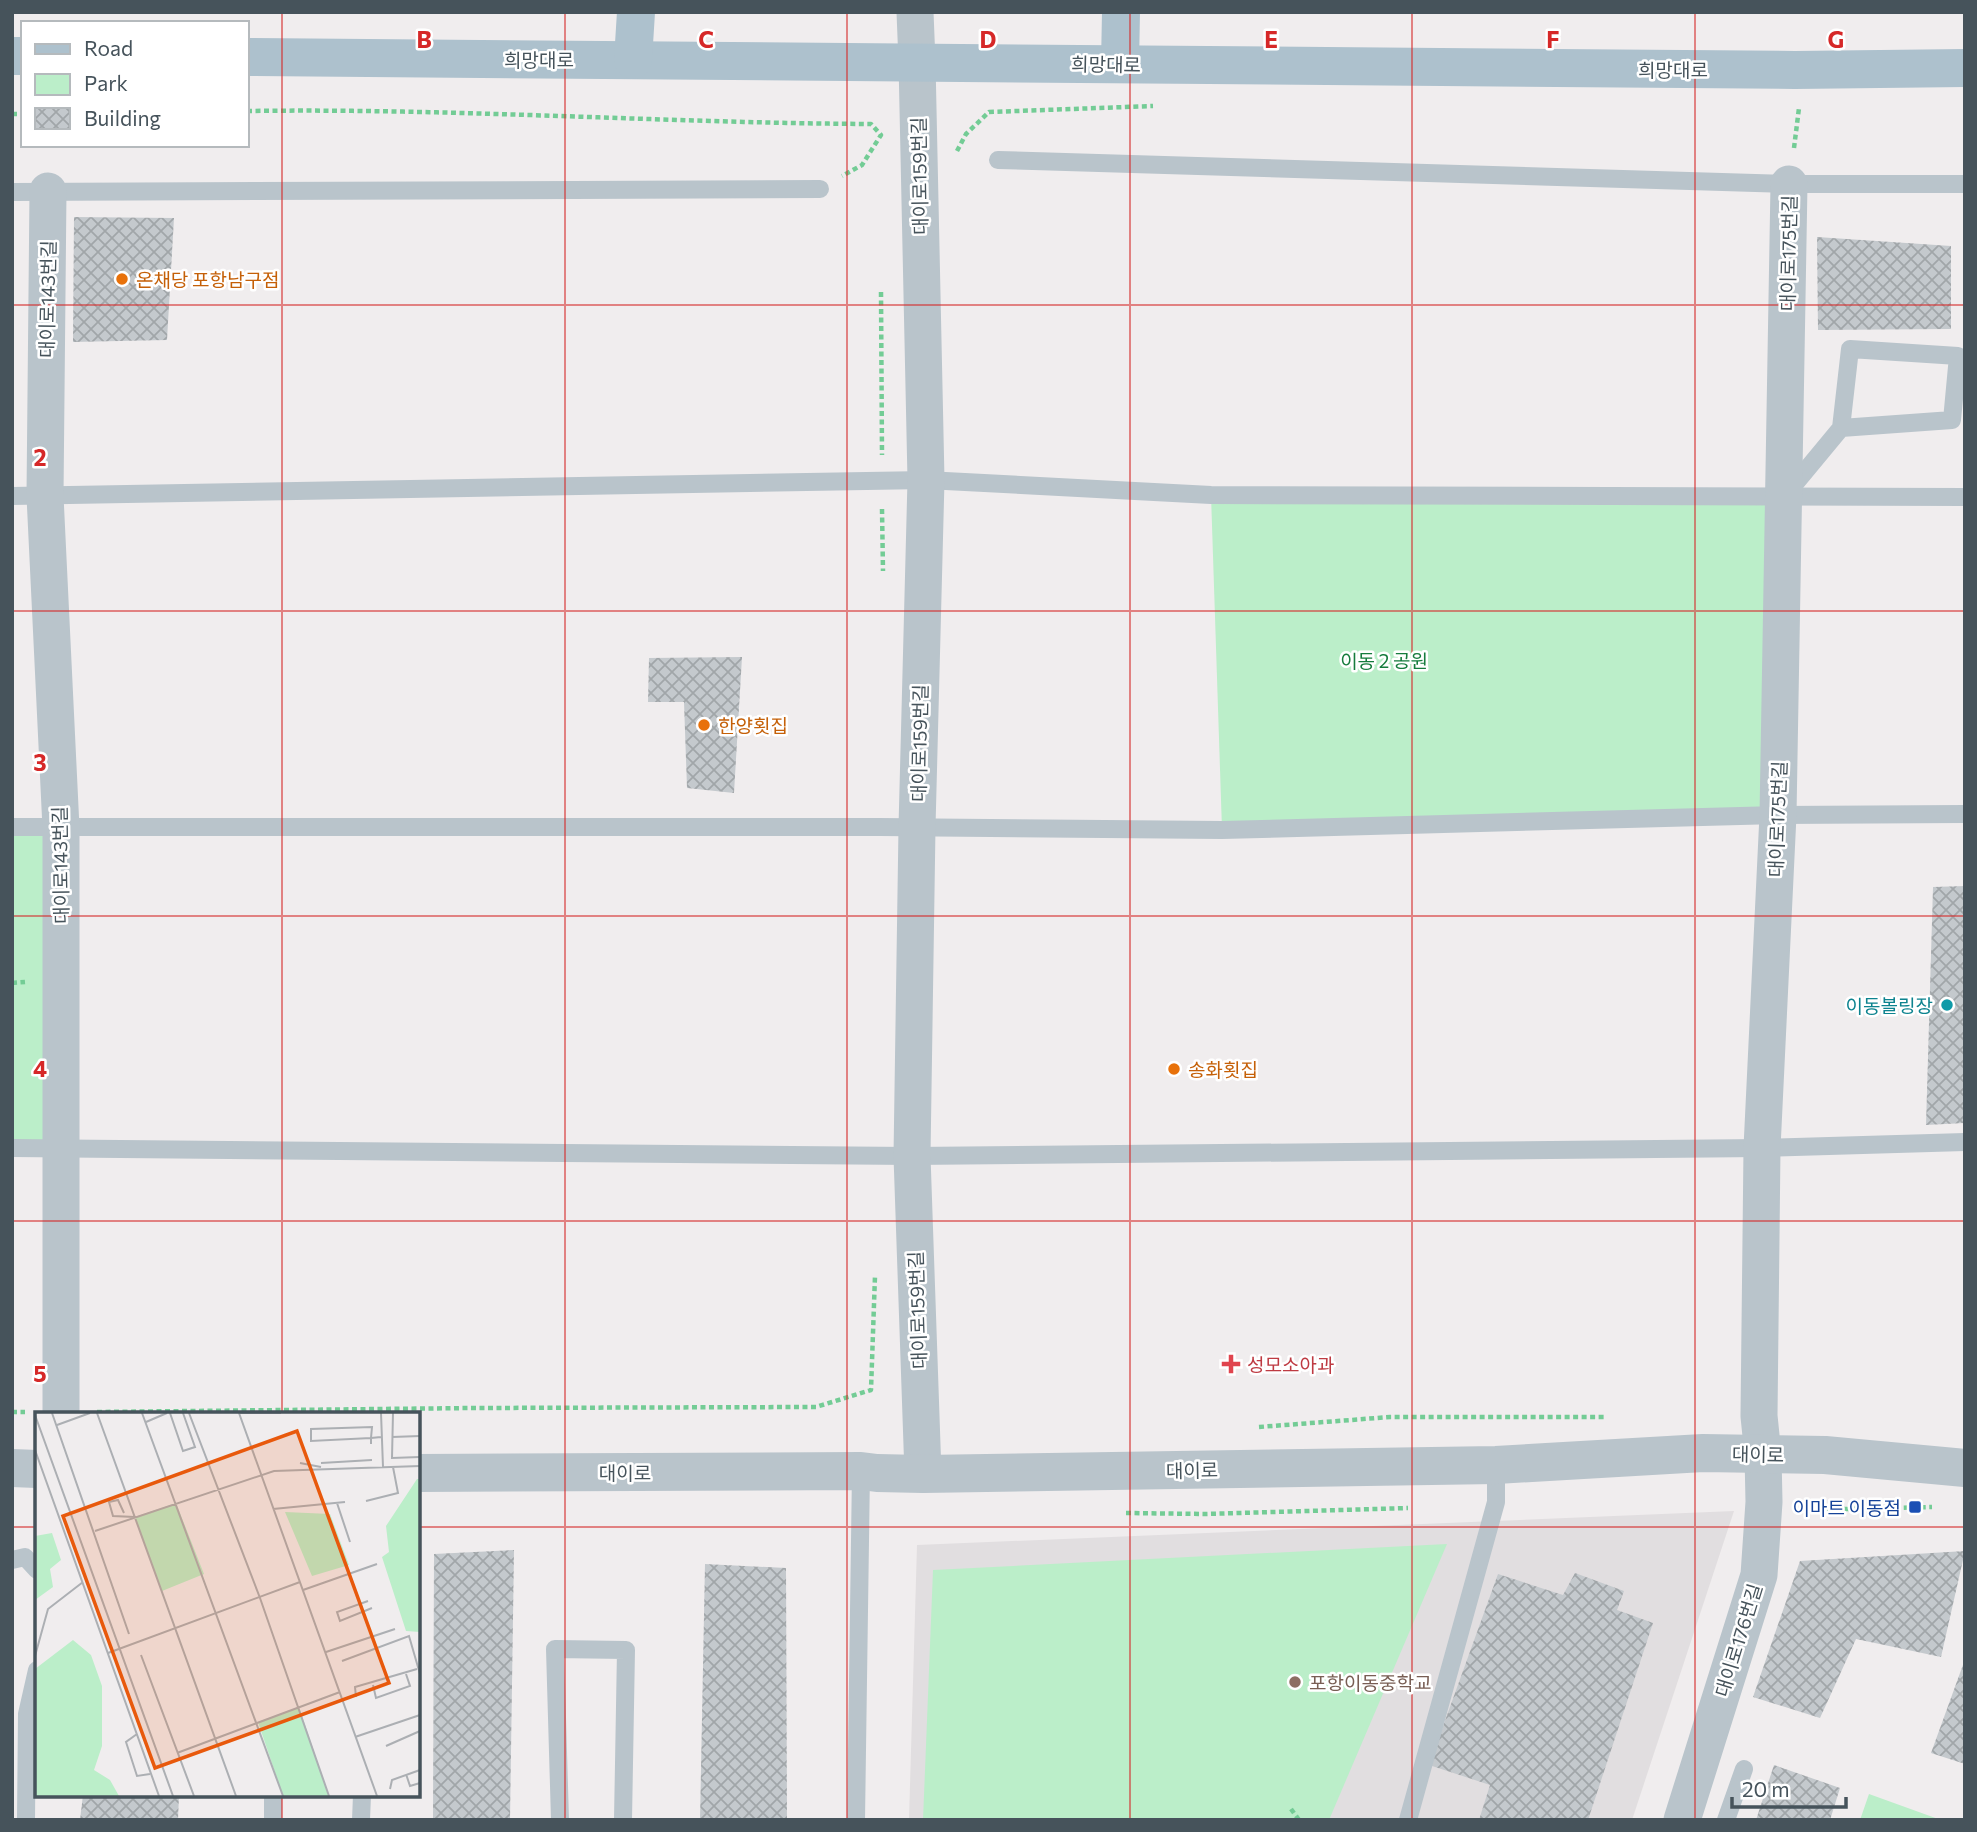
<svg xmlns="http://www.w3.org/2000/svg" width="1977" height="1832" font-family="Commissioner,'Noto Sans KR',sans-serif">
<defs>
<pattern id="building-cross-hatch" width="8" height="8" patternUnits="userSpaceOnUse" patternTransform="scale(1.75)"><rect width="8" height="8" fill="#c4c9cd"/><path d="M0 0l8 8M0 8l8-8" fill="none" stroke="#a1a6a9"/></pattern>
</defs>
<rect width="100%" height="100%" fill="#f0edee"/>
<polygon fill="#e1dee0" points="1734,1511 1632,1820 909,1820 917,1545"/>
<g fill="#bbeec9">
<polygon points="1211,495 1784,497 1778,815 1222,830"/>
<polygon points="12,827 61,828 62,1149 12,1148"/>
<polygon points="1447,1544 1329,1820 923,1820 933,1570"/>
<polygon points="1869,1794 1941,1820 1860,1820"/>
</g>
<g fill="url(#building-cross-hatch)">
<polygon points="74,217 174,218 167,340 73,342"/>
<polygon points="1817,237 1951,246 1951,329 1818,330"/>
<polygon points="742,657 734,793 687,788 684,702 648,702 649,658"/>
<polygon points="1965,886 1965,1123 1926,1125 1933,887"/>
<polygon points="514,1550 510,1820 433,1820 434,1554"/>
<polygon points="1965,1551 1941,1657 1856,1639 1820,1718 1753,1697 1800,1561"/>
<polygon points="705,1564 786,1568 787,1820 700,1820"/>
<polygon points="1575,1573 1624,1591 1617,1610 1653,1623 1588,1820 1479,1820 1490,1785 1429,1765 1498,1574 1563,1595"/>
<polygon points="1964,1662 1965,1662 1965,1764 1931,1753"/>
<polygon points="1774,1765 1840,1788 1830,1820 1756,1820"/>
<polygon points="83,1795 179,1795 178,1820 80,1820"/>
</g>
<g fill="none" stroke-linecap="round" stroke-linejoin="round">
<g stroke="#73cc95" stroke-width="4.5" stroke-dasharray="5 3.5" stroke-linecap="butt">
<path d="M247,111C455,108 663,123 871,124L881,135L862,165L842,176"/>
<polyline points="12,114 23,114"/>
<polyline points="1794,148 1799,108"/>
<polyline points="957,151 966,134 989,112 1153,106"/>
<polyline points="881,292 882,455"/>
<polyline points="882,509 883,571"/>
<polyline points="12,983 25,982"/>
<polyline points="12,1412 25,1412"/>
<polyline points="97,1412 473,1408 816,1407 871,1390 875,1276"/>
<polyline points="1259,1427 1390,1417 1604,1417"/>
<polyline points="1803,1512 1804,1510 1932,1507"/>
<polyline points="1126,1513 1206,1514 1408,1508"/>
<polyline points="1291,1809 1299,1820"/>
</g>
<g stroke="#b9c4cb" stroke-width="18">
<polyline points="998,160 1789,184 1965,184"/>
<polyline points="12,192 820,189"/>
<polyline points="1788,492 1841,428 1850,349 1958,356 1952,420 1841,428"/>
<polyline points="12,496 926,480 1211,495 1965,497"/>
<polyline points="12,827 880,827 1222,830 1778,815 1965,814"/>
<polyline points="12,1148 912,1156 1762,1148 1965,1142"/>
<polyline points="12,1560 25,1557 37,1570"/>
<polyline points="273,1795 273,1820"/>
<polyline points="26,1820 27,1714 37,1670"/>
<polyline points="361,1820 362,1795"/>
<polyline points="560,1820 555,1649 626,1650 623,1820"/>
<polyline points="856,1820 861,1471"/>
<polyline points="1408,1820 1496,1502 1496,1465"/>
<polyline points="1726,1820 1744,1769"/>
</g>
<g stroke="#b9c4cb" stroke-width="37">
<polyline points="915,12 917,62 926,480 917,827 912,1156 923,1474"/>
<polyline points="48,191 45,496 61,828 61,1414"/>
<polyline points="1682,1820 1759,1575 1764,1502 1763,1455 1759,1416 1762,1148 1778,815 1789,184"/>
</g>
<g stroke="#b9c4cb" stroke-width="38">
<polyline points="12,1468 37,1469"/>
<polyline points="418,1473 861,1471 877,1473 923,1474 1496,1465 1703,1453 1825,1455 1965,1468"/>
</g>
<g stroke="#adc1cd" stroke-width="38">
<polyline points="12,56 23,56"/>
<polyline points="247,57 1795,70 1965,68"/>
<polyline points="633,60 636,12"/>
<polyline points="1120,64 1121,12"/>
</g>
</g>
<path fill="none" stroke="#d62828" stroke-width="2" stroke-opacity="0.55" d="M282,12V1414M565,12V1820M847,12V1820M1130,12V1820M1412,12V1820M1695,12V1820M12,305H1965M12,611H1965M12,916H1965M12,1221H1965M12,1527H37M418,1527H1965M282,1795V1820"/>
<g fill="#e8710a" stroke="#fff" stroke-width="2.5">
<circle cx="122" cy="279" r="7"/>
<circle cx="704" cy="725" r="7"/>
<circle cx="1174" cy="1069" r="7"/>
</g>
<circle fill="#0f9aa8" stroke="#fff" stroke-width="2.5" cx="1947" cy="1005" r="7"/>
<path fill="#e0444e" stroke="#fff" stroke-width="2.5" d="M1227.5 1353.5h7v7h7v7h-7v7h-7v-7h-7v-7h7z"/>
<rect fill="#1a4fb4" stroke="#fff" stroke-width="2.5" x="1908" y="1500" width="14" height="14" rx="3.5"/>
<circle fill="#8d6e63" stroke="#fff" stroke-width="2.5" cx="1295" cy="1682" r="7"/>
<g text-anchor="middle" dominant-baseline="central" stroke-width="5" stroke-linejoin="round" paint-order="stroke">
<g font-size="19" fill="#46535b" stroke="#fff">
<text x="539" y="59">희망대로</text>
<text transform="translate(1106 64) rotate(1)">희망대로</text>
<text x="1673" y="69">희망대로</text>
<text transform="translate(919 176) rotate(-91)">대이로159번길</text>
<text transform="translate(1788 253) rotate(-89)">대이로175번길</text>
<text transform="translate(47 299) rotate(-89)">대이로143번길</text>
<text transform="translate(919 743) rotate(-89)">대이로159번길</text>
<text transform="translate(1777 819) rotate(-88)">대이로175번길</text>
<text transform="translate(60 865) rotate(-91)">대이로143번길</text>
<text transform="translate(917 1310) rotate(-92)">대이로159번길</text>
<text transform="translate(1758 1454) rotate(1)">대이로</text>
<text transform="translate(1192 1470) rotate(-1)">대이로</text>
<text x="625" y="1472">대이로</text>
<text transform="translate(1738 1640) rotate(-73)">대이로176번길</text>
</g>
<g font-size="19" fill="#c56008" stroke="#fff" text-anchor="start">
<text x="136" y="279">온채당 포항남구점</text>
<text x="718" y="725">한양횟집</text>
<text x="1188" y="1069">송화횟집</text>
</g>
<g font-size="19" fill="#167c3d" stroke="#fff">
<text x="1384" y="660">이동 2 공원</text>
</g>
<g font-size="19" fill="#0d838f" stroke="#fff" text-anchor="end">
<text x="1933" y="1005">이동볼링장</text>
</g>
<g font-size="19" fill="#be3a42" stroke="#fff" text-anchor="start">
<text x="1247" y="1364">성모소아과</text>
</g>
<g font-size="19" fill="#164399" stroke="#fff" text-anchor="end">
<text x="1901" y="1507">이마트 이동점</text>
</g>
<g font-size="19" fill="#785e54" stroke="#fff" text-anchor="start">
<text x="1309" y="1682">포항이동중학교</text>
</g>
</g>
<g transform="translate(35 1412)">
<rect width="385" height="385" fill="#f0edee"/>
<path d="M382,67H385V220L371,219L347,145L354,140L351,114ZM17,121L26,148L15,157L18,175L0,188V124ZM38,228L56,243L67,274V334L59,358L75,368L84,384H0V257Z" fill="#bbeec9"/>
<path d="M141,91L169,162L127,179L100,105ZM250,100L295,102L314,153L277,164ZM264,295L294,384H248L223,310Z" fill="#bbeec9"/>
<path fill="none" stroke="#acafb3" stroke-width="2" d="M17,1L94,222M62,1L201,384M107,1L248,384M135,1L148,39L160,35L148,1M154,1L225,186L294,384M204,1L342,384M204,1H246M346,1L348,55M358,1L357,46L385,45M0,3L138,384M111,10L132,1M22,13L55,1M357,25L385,24M336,32V26L337,15L276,17V29L336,26L346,25M0,38L124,384M265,51L286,55M286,51L337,48M331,89L363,81L358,55M302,91L315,130M238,97L310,90M89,101L83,88L74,90L78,104L100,105M60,119L239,59L385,54M268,178L342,152M333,189L302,200L305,209L337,196M291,240L360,217M73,241L265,170M106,243L159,384M0,244L13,197L48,170M307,249L374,224L385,262M338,273L341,286L375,274L371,262M321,285L320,275L382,257M102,322L91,330L102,364L115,362M320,325L385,303M351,334L385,319M142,341L305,280M371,362L375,374L385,371M355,377L357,368L385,358"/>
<path fill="#e8590c" fill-opacity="0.15" stroke="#e8590c" stroke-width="3.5" d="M262,19L354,271L120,356L28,104Z"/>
<rect width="385" height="385" fill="none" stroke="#46535b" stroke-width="3.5"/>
</g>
<g font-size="23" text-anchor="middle" font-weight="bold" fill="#d62828" stroke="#fff" stroke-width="5" stroke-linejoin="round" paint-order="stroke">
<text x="424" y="48">B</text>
<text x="706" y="48">C</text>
<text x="988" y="48">D</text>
<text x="1271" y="48">E</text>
<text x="1553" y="48">F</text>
<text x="1836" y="48">G</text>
<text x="40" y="466">2</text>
<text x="40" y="771">3</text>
<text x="40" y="1077">4</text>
<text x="40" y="1382">5</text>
</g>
<rect width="1977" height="1832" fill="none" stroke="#46535b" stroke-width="28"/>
<rect x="21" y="21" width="228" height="126" fill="#ffffff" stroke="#b5babd" stroke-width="2"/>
<rect x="35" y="44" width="35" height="10" fill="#adc1cd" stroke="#b5babd" stroke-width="2"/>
<text x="84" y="56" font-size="21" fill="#46535b">Road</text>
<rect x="35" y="74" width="35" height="21" fill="#bbeec9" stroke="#b5babd" stroke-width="2"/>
<text x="84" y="91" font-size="21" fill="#46535b">Park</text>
<rect x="35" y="108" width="35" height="21" fill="url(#building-cross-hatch)" stroke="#b5babd" stroke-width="2"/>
<text x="84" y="126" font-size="21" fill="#46535b">Building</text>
<path d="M1732 1797v10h114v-10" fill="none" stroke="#46535b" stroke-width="3.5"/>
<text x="1742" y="1797" font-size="21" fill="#46535b" stroke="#ffffff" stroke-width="5" paint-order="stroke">20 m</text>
</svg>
